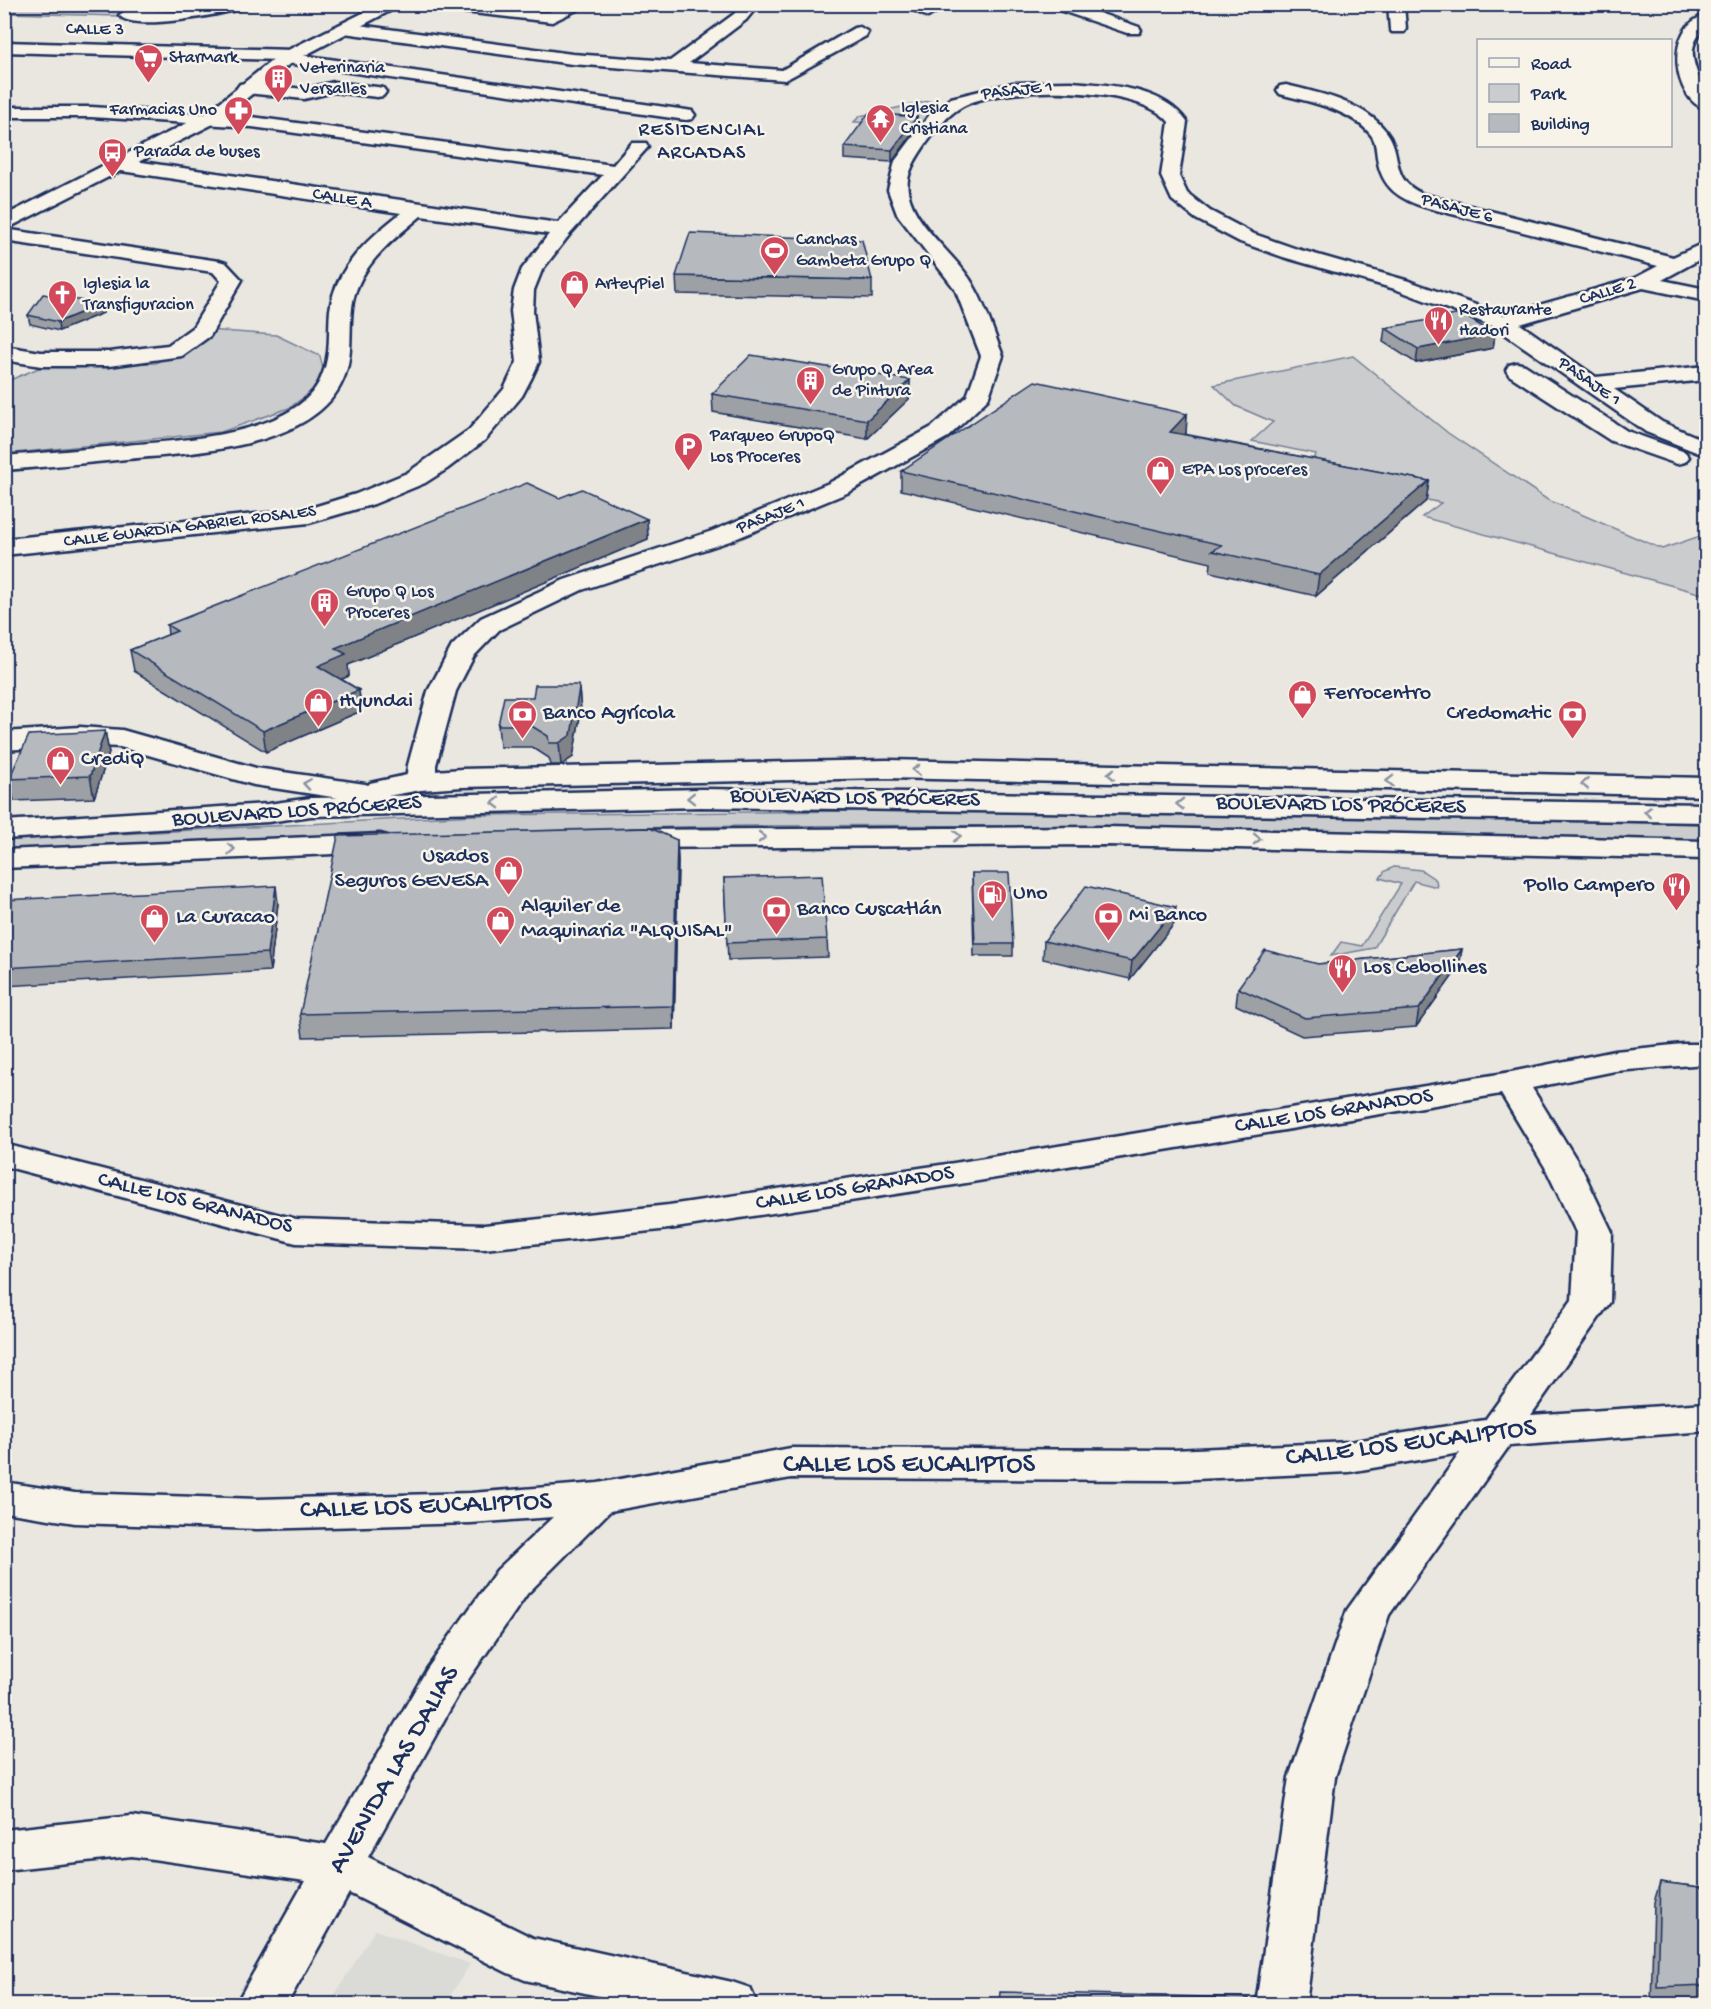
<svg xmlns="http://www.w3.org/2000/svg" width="1711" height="2009" font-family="'Gochi Hand',sans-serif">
<rect width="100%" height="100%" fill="#eae7e0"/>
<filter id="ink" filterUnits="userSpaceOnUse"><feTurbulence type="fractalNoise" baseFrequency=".0167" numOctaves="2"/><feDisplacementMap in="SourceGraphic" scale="12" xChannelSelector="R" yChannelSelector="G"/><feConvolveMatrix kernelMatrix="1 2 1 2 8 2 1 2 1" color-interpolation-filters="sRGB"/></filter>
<g filter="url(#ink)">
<polygon fill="#dadad6" points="375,1930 470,1964 445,2004 336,2004 330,2002"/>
<g fill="#cbcccd" stroke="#737e96" stroke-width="1.5">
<polygon points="5,5 132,5 120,16 5,13"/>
<polygon points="929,101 947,106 916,127 854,122 860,116"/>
<polygon points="207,330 276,335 320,356 326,381 289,408 221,432 5,454 5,382 46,365 156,363"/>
<polygon points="1353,356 1448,433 1548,500 1662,549 1706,534 1706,595 1422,517 1441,503 1304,473 1316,454 1252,441 1273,422 1236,406 1214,385"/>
<path d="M1038,809L1706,824V841C1387,832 1068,823 748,826C500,829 252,841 5,853V840L476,815Z"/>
<polygon points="1394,867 1421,870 1436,880 1437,887 1414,881 1374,948 1331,956 1341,942 1362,946 1401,884 1380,878 1385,871"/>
</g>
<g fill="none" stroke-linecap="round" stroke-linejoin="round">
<defs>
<g id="minor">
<path d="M216,4H249L247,7C225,13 133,33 119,15L127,10L180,12Z"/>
<polygon points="429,4 479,4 538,12 549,12 567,4 589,4 552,22 437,9"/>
<polygon points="742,4 759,4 746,20 689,63 782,70 854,28 860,27 868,32 866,36 785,80 572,64 344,33 336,28 344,23 572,54 670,61 734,14"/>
<polygon points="901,4 924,4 936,12 928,17"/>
<polygon points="1048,4 1073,4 1139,27 1141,30 1139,33 1127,33 1050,7"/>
<polygon points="1388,4 1404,4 1406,29 1404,32 1392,32 1390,29"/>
<path d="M1706,15V28C1675,53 1709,82 1706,109C1673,101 1663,26 1706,15Z"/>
<polygon points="4,42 293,50 299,51 301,55 686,110 692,111 695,115 692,119 686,120 286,63 279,60 4,52"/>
<polygon points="334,82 377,87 383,88 386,92 383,96 377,97 334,92 304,99 246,93 240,92 237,88 240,84 246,83 304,89"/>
<path d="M1071,82C1110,85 1163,87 1187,122L1179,176L1187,193L1210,211L1254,234L1297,249L1409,281L1504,315L1635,278L1658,266L1428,208C1400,200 1381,188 1377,157C1376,150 1376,141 1371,135C1351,109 1309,102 1280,94L1277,90L1280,86L1286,85C1319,93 1363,102 1385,130C1405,154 1387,178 1423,194L1673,257L1706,242V256L1662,280L1706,289V301L1643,288L1520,324L1596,377L1706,366V380L1614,389L1662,422L1706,441V456L1646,432L1495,327L1395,289L1283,257L1240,242L1196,219L1172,200L1161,176L1169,122C1140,85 1002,85 963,106C946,115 936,131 925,145C916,158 905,175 908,191C914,228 959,256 975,288C987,309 994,334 1003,356L988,399L948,437L847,493L730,541L582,590L499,630L474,656L456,691L436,765V781L431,787L421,790L411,787L406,781L408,765L428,691L452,646L481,618L564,580L712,531L829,483L932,427L967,396L981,356L955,289L897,214L888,190L895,161L931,113L951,98L1013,83Z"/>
<path d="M4,107H91L252,117L613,165L632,143H646L648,147L570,234L542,270L534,290L533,311L539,362L532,377L522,396L485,440L447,469L425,483L374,504L309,523L4,555V539L307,509L356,494L407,473L469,430L504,389L517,362L511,311L514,290L522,269L549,234L421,216C391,241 357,267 352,308C349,331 353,353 345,375C319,449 192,453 127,459C86,463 45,467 4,470V456C45,453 86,449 127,445C182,440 302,436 323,373C331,353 328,332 330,310C335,268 369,238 401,213L121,171L114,169L112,165L114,161L121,159L558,223L603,175L252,127L91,117H4Z"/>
<polygon points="4,229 219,261 226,263 242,280 210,336 182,356 109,366 41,366 4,360 4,346 41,352 109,352 168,345 193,327 221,281 213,272 4,241"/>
<polygon points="1517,363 1525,365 1627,431 1685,452 1689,457 1685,462 1677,464 1611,441 1509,375 1506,370 1509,365"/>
<polygon points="80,727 122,730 256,768 365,784 375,787 380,793 375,799 365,802 254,785 120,747 80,745 4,750 4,732"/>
<polygon points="1683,1044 1706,1044 1706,1064 1615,1071 1532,1088 1581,1167 1612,1232 1610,1302 1531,1415 1706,1403 1706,1431 1509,1446 1389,1615 1335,1777 1306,2004 1256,2004 1289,1777 1347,1610 1460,1453 1349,1472 1173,1480 791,1478 610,1511 527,1594 459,1693 368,1857 533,1938 732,1982 750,1988 757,2004 636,2004 525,1980 508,1973 349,1893 287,2004 236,2004 305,1881 132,1856 4,1870 4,1830 132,1816 326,1844 427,1669 497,1570 553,1517 471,1523 258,1529 75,1523 4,1512 4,1482 75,1493 258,1499 471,1493 598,1483 791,1448 1173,1450 1349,1442 1485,1420 1572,1300 1576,1232 1545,1167 1501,1094 954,1185 669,1229 484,1249 296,1243 4,1166 4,1144 296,1219 484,1225 669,1205 954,1163 1511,1072 1615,1051"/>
</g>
<polygon id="major" points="381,4 403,4 292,62 217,122 4,230 4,216 205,114 280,54"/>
<g id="highway">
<polygon points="887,760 1706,778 1706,796 887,778 462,787 421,790 387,796 701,789 1706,804 1706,822 701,807 311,816 268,822 4,839 4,821 268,804 311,798 375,797 370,795 365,789 370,783 421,772 462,769"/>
<polygon points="1107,827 1706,841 1706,859 1107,845 630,848 619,845 615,839 619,833 630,830"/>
<polygon points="380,834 391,837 395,843 391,849 380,852 4,868 4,850"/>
</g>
</defs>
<use href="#minor" stroke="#1b2f5e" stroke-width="5"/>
<use href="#major" stroke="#1b2f5e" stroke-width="5"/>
<use href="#highway" stroke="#1b2f5e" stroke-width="5"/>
<use href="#minor" fill="#f7f3e8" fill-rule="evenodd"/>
<use href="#major" fill="#f7f3e8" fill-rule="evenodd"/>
<use href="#highway" fill="#f7f3e8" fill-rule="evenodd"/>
</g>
<g fill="#9da0a4" stroke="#1b2f5e" stroke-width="1.5">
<polygon points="917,117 916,129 892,162 844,159 844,147"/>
<polygon points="676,276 872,280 872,298 677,294"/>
<polygon points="102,304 103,313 59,331 30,324 28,315"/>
<polygon points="1385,328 1495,334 1493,348 1416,363 1383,342"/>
<polygon points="910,380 909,399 867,439 713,412 712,394"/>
<polygon points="1187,414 1186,433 1184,434 1429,481 1426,501 1316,596 1210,572 1211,563 901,490 901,471"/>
<polygon points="647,519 648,539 348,665 349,676 341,679 359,690 361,711 266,752 134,671 130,650 168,635 167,625"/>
<polygon points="579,689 581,711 573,757 561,765 551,765 549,758 532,747 500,747 498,725 533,697"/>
<polygon points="105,731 109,753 94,798 14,801 9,779"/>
<polygon points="677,840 678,862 674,1029 303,1037 300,1014"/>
<polygon points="972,873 1013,944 1013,956 974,956"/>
<polygon points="724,878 827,939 828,957 728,960"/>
<polygon points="4,900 278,903 270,971 4,986"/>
<polygon points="1174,924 1130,979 1043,959 1044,941"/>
<polygon points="1462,949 1459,967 1416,1027 1302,1036 1236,1005 1238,988 1318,964"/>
<polygon points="1660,1882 1707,1888 1707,2004 1651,2004 1654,1902"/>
</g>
<g fill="#7f8286" stroke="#1b2f5e" stroke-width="1.5">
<polygon points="917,117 916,129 892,162 892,150"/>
<polygon points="102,304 103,313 59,331 58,322"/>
<polygon points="1495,334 1493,348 1416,363 1418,349"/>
<polygon points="910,380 909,399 867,439 867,420"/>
<polygon points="1187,414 1186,433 1169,451 1170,432"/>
<polygon points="1429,481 1426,501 1316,596 1319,575"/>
<polygon points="647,519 648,539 348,665 349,676 321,688 318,666 335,648"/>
<polygon points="579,689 581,711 573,757 561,765 559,743"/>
<polygon points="359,690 361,711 266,752 263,731"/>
<polygon points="105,731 109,753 94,798 90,776"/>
<polygon points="677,840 678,862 674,1029 673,1006"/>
<polygon points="276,886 278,903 270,971 267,953"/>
<polygon points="1176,907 1174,924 1130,979 1132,961"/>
<polygon points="1462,949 1459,967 1416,1027 1419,1009"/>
</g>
<g fill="#b6babf" stroke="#1b2f5e" stroke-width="1.5">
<polygon points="869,113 917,117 892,150 844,147"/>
<polygon points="690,233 862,240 872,280 676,276"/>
<polygon points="43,294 102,304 58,322 28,315"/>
<polygon points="1461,314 1495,334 1418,349 1385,328"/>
<polygon points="751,355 910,380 867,420 712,394"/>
<polygon points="1035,381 1187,414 1170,432 1429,481 1319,575 1212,551 1222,545 901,471"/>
<polygon points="527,483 559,498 582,489 647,519 335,648 346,654 318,666 359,690 263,731 130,650 177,631 167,625"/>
<polygon points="535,685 578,685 579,689 571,735 559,743 549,743 548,736 530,725 498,725 504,697 533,697"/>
<polygon points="105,731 90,776 9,779 29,735"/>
<polygon points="650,828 677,840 673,1006 300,1014 338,836"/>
<polygon points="972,873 1009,873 1013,944 975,944"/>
<polygon points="822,875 827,939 727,943 724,878"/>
<polygon points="276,886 267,953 4,968 4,900"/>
<polygon points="1086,886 1176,907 1132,961 1044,941"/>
<polygon points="1462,949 1419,1009 1305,1018 1238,988 1265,950 1318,964"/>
<polygon points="1660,1882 1707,1888 1707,1985 1657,1987"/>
<polygon points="1000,1992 1248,1998 1248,2004 999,2004"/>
</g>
<defs><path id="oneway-chevron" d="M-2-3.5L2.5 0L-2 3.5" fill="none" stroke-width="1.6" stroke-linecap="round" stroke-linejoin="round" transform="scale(1.5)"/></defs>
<g stroke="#8991a3">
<use href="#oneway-chevron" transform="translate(916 770) rotate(-179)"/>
<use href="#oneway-chevron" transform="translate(1111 774) rotate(-179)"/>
<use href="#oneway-chevron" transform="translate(1390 781) rotate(-179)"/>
<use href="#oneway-chevron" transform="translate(307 784) rotate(-171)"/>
<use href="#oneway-chevron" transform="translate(1585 784) rotate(-179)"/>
<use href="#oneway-chevron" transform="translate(691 798) rotate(179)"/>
<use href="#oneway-chevron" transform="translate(496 803) rotate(179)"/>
<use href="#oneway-chevron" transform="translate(1180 804) rotate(-179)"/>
<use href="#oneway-chevron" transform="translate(1648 812) rotate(-179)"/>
<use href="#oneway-chevron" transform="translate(957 836) rotate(-1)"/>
<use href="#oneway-chevron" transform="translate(762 837)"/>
<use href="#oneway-chevron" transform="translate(1257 839) rotate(1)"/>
<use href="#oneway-chevron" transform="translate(231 849) rotate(-2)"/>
</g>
</g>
<defs>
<symbol id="supermarket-pin" viewBox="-11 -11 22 30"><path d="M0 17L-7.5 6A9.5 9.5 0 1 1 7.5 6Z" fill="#d1495b" stroke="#f7f3e8"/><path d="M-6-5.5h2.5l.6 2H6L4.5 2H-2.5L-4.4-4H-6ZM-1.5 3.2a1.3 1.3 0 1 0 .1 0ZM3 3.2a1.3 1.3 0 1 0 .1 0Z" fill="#fff"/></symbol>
<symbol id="building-pin" viewBox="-11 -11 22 30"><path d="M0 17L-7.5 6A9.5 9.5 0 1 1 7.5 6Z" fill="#d1495b" stroke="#f7f3e8"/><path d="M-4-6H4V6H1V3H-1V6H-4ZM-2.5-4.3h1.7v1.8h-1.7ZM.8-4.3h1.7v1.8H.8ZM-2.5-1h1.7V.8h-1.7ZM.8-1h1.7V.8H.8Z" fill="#fff"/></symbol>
<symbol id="pharmacy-pin" viewBox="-11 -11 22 30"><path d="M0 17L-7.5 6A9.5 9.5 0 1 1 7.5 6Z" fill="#d1495b" stroke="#f7f3e8"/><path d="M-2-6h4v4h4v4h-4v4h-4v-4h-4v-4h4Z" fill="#fff"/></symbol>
<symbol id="temple-pin" viewBox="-11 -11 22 30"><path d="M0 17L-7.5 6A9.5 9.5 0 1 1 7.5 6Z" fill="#d1495b" stroke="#f7f3e8"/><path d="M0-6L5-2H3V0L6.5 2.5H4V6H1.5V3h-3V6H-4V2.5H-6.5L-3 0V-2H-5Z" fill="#fff"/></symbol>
<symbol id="bus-pin" viewBox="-11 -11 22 30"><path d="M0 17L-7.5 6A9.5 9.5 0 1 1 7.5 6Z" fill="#d1495b" stroke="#f7f3e8"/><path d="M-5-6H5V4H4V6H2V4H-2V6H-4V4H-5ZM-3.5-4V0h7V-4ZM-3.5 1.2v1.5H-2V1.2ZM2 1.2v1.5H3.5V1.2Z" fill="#fff"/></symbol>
<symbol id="stadium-pin" viewBox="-11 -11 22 30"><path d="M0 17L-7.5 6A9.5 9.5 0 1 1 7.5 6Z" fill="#d1495b" stroke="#f7f3e8"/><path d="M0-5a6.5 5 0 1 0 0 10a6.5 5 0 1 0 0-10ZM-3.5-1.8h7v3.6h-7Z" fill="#fff"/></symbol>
<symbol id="shop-pin" viewBox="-11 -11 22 30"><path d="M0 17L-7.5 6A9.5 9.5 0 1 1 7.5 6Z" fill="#d1495b" stroke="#f7f3e8"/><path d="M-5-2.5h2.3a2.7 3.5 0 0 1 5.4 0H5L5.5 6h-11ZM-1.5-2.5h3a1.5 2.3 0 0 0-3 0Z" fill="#fff"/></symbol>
<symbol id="church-pin" viewBox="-11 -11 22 30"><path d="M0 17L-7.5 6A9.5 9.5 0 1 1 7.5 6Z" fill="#d1495b" stroke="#f7f3e8"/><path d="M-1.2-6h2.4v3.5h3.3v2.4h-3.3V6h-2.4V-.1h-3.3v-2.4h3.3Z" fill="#fff"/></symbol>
<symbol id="restaurant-pin" viewBox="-11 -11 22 30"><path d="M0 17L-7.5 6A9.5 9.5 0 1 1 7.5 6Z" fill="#d1495b" stroke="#f7f3e8"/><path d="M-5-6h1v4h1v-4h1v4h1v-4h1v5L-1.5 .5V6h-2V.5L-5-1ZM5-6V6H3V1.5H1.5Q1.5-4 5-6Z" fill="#fff"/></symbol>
<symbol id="parking-pin" viewBox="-11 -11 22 30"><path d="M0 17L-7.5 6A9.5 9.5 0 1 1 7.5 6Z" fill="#d1495b" stroke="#f7f3e8"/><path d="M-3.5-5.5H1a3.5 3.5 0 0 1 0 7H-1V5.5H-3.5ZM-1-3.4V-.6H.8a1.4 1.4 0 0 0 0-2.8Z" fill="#fff"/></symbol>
<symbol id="bank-pin" viewBox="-11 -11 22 30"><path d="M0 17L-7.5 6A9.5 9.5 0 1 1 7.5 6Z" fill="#d1495b" stroke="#f7f3e8"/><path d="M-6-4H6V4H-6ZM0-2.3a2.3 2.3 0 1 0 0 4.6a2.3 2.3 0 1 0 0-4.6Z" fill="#fff"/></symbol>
<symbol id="fuel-pin" viewBox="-11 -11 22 30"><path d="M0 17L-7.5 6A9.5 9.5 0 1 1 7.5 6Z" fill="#d1495b" stroke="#f7f3e8"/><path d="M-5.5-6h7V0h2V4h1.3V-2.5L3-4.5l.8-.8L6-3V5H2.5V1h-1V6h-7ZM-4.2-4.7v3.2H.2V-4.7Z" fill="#fff"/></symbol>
</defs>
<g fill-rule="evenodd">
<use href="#supermarket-pin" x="132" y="42" width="33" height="45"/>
<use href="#building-pin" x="262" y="62" width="33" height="45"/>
<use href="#pharmacy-pin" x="222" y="94" width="33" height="45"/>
<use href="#temple-pin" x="864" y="102" width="33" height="45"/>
<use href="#bus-pin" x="96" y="136" width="33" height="45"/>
<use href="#stadium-pin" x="758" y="234" width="33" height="45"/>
<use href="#shop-pin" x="558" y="268" width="33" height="45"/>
<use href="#church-pin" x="46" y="278" width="33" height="45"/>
<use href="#restaurant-pin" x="1422" y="304" width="33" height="45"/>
<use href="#building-pin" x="794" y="364" width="33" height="45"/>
<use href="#parking-pin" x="672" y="430" width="33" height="45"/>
<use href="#shop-pin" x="1144" y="454" width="33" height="45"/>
<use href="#building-pin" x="308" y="586" width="33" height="45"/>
<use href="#shop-pin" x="1286" y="678" width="33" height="45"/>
<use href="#shop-pin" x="302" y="686" width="33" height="45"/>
<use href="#bank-pin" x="506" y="698" width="33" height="45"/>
<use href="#bank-pin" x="1556" y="698" width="33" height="45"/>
<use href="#shop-pin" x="44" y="744" width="33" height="45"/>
<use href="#shop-pin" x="492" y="854" width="33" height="45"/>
<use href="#restaurant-pin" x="1660" y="870" width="33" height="45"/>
<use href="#fuel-pin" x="976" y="878" width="33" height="45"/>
<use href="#bank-pin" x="760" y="894" width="33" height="45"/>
<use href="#bank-pin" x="1092" y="900" width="33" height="45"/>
<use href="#shop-pin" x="138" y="902" width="33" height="45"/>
<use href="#shop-pin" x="484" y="904" width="33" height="45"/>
<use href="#restaurant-pin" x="1326" y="952" width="33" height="45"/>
</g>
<g text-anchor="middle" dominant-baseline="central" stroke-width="5" stroke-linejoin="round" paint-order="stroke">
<g font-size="18" fill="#1b2f5e" stroke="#f7f3e8">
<text transform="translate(95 30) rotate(1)">CALLE 3</text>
<text transform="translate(1017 91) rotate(-6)">PASAJE 1</text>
<text transform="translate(342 199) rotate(9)">CALLE A</text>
<text transform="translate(1457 209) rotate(15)">PASAJE 6</text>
<text transform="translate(1608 292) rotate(-17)">CALLE 2</text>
<text transform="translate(1589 382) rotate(35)">PASAJE 1</text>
<text transform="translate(771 516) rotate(-22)">PASAJE 1</text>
<text transform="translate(190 527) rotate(-7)">CALLE GUARDIA GABRIEL ROSALES</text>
</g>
<g font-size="18" fill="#1b2f5e" stroke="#f7f3e8" text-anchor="start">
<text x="169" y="58">StarMark</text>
<text x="300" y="68">Veterinaria<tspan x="300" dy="21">Versalles</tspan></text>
<text x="901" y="108">Iglesia<tspan x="901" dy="21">Cristiana</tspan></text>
<text x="217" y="110" text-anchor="end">Farmacias Uno</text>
<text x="134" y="152">Parada de buses</text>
<text x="796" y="240">Canchas<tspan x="796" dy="21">Gambeta Grupo Q</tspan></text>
<text x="83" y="284">Iglesia la<tspan x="83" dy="21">Transfiguracion</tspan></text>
<text x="595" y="284">ArteyPiel</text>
<text x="1459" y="310">Restaurante<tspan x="1459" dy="21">Hadori</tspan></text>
<text x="832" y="370">Grupo Q Area<tspan x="832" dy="21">de Pintura</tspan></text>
<text x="710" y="436">Parqueo GrupoQ<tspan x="710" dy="21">Los Proceres</tspan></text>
<text x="1182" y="470">EPA Los proceres</text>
<text x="346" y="592">Grupo Q Los<tspan x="346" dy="21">Proceres</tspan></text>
</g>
<g font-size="20" letter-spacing="1.5" fill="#1b2f5e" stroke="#f7f3e8">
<text x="702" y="131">RESIDENCIAL<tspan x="702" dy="23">ARCADAS</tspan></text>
</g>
<g font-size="22" fill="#1b2f5e" stroke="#f7f3e8" text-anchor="start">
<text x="1324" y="694">Ferrocentro</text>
<text x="339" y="702">Hyundai</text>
<text x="543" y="714">Banco Agrícola</text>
<text x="1551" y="714" text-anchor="end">Credomatic</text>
<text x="81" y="760">CrediQ</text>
<text x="488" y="857" text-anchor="end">Usados<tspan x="488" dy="25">Seguros GEVESA</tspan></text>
<text x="1655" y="886" text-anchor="end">Pollo Campero</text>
<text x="1013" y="894">Uno</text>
<text x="521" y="907">Alquiler de<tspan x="521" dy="25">Maquinaria "ALQUISAL"</tspan></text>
<text x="797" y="910">Banco Cuscatlán</text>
<text x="1129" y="916">Mi Banco</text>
<text x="176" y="918">La Curacao</text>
<text x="1363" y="968">Los Cebollines</text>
</g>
<g font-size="22" fill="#1b2f5e" stroke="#f7f3e8">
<text transform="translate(855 799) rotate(1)">BOULEVARD LOS PRÓCERES</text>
<text transform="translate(1341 806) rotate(1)">BOULEVARD LOS PRÓCERES</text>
<text transform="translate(297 812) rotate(-4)">BOULEVARD LOS PRÓCERES</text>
<text transform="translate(1334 1112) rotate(-9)">CALLE LOS GRANADOS</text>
<text transform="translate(855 1189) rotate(-9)">CALLE LOS GRANADOS</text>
<text transform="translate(195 1204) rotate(14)">CALLE LOS GRANADOS</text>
</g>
<g font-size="27" fill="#1b2f5e" stroke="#f7f3e8">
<text transform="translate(1411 1444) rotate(-7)">CALLE LOS EUCALIPTOS</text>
<text x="909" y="1466">CALLE LOS EUCALIPTOS</text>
<text transform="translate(426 1507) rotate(-2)">CALLE LOS EUCALIPTOS</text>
<text transform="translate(395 1770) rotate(-60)">AVENIDA LAS DALIAS</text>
</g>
</g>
<rect width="1711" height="2009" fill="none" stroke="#f7f3e8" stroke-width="24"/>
<rect x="12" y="12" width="1687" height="1985" fill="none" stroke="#1b2f5e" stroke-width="2" filter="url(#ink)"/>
<rect x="1477" y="39" width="195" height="108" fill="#f7f3e8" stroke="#9fa5b1" stroke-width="1.5"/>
<rect x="1489" y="58" width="30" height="9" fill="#f7f3e8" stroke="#9fa5b1" stroke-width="1.5"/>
<text x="1531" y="69" font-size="18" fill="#1b2f5e">Road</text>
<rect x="1489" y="84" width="30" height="18" fill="#cbcccd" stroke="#9fa5b1" stroke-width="1.5"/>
<text x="1531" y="99" font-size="18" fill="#1b2f5e">Park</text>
<rect x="1489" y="114" width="30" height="18" fill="#b6babf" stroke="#9fa5b1" stroke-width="1.5"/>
<text x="1531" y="129" font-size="18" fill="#1b2f5e">Building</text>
</svg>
